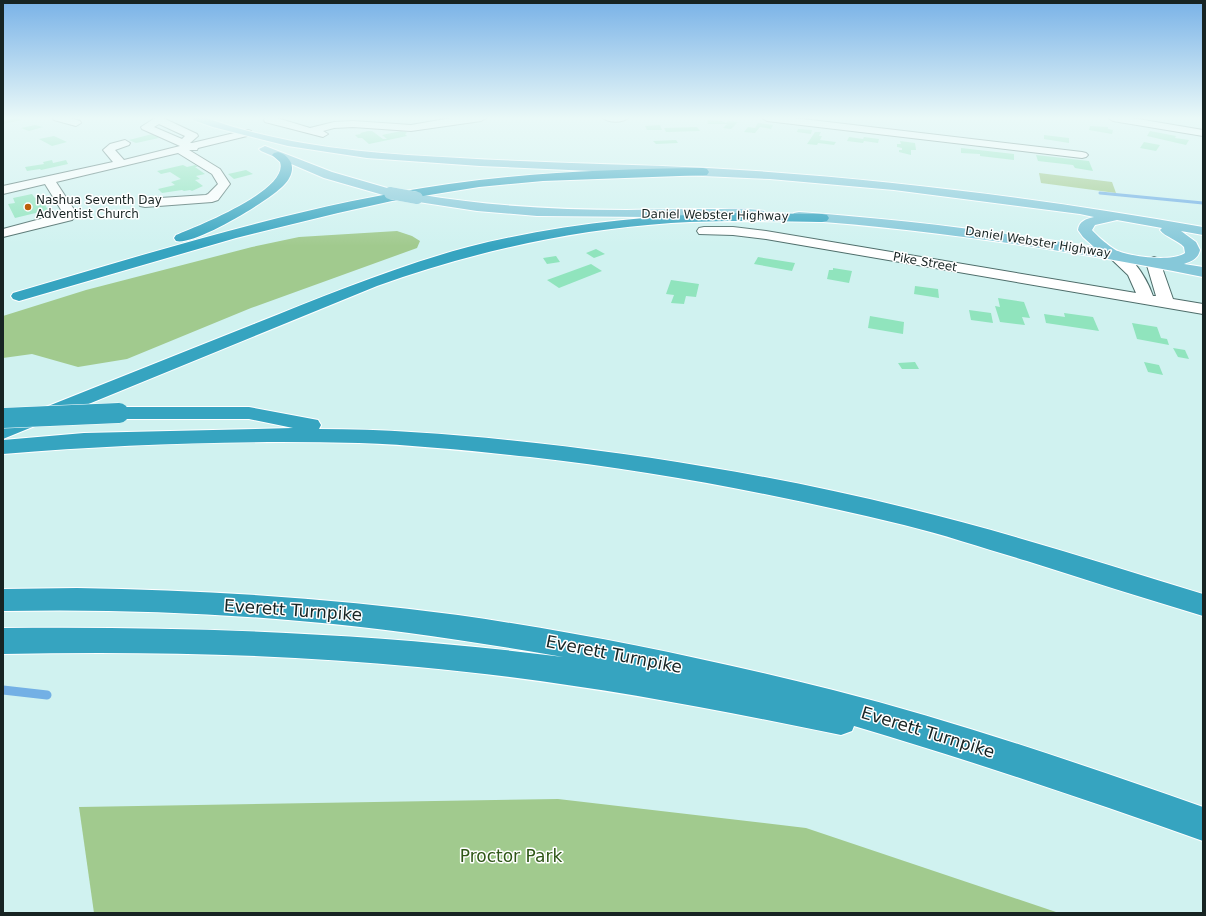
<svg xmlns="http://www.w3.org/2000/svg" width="1206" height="916" font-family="'DejaVu Sans',sans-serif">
<rect width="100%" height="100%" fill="#d0f2f0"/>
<g fill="#a1ca8e">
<polygon points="1039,173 1112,182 1116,193 1041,183"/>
<polygon points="397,231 412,236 420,241 417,248 251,308 127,359 78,367 32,354 3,358 3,316 86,290 252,247 299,237"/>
<polygon points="558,799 806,828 1059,913 94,913 79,807"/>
</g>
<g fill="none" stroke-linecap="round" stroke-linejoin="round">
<polyline stroke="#73b0e5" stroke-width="3" points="1100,193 1203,203"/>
<polyline stroke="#73b0e5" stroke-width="9" points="3,690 47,695"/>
</g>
<g fill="#90e4bd">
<polygon points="16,118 22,120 3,124 3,121"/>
<polygon points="707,120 722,121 726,123 728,121 738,122 731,129 723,128 727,124 708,124"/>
<polygon points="758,123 773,125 771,129 760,127 755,133 744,132 748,127 755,128"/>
<polygon points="35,125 43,127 29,131 21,128"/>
<polygon points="660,125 662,130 647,130 645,126"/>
<polygon points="1090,126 1108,127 1108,129 1113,130 1112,134 1089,130"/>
<polygon points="697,127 700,131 666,132 664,128"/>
<polygon points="798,129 812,130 811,134 797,132"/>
<polygon points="368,131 372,131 383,139 387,139 382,135 401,131 406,132 407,133 405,134 407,136 369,144 362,138 358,138 355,135 361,134 360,133"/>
<polygon points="1150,131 1176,136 1175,138 1189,140 1186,145 1147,136"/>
<polygon points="815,132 821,132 819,136 822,136 820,140 836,142 834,145 818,143 817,145 807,144"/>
<polygon points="152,134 159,138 136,143 129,140"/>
<polygon points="1044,135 1069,138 1069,143 1044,139"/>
<polygon points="54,136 67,142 52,146 39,139"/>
<polygon points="849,137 863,139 864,137 879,139 878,143 864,141 863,143 847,141"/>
<polygon points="676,140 678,143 656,144 653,141"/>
<polygon points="900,141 915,143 916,150 911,150 911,155 899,152 899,150 902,150 902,148 897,147 897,144 901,144"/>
<polygon points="1144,142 1160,145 1156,151 1140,148"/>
<polygon points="961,148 1014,154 1014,160 980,156 980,154 961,153"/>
<polygon points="1036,155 1089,161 1093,171 1075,168 1073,165 1038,161"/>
<polygon points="52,160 53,163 66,160 68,164 41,170 40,169 27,171 25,167 44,164 43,162"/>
<polygon points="183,165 187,167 195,165 198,167 195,167 205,174 196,176 200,179 195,180 203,186 192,191 190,190 184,191 182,190 162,193 158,189 175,185 171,182 181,179 170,172 161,174 157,171"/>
<polygon points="246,170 253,174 234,179 228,174"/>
<polygon points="32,194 35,198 40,197 48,210 15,218 8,204 15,203 13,198"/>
<polygon points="596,249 605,254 594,258 586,253"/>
<polygon points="556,256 560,262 547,264 543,258"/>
<polygon points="758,257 795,263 792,271 754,264"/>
<polygon points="591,264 602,271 559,288 547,280"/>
<polygon points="833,268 852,271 849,283 827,279 829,270 833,270"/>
<polygon points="671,280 699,284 696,297 686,296 684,304 671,303 674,295 666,294"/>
<polygon points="915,286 938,289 939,298 914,294"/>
<polygon points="998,298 1024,302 1030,318 1022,317 1025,325 1000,322 995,306 1000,307"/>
<polygon points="969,310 991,313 993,323 971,320"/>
<polygon points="1064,313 1093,317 1099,331 1046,323 1044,314 1065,317"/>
<polygon points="870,316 904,322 903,334 868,328"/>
<polygon points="1132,323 1157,327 1161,338 1167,339 1169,345 1137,339"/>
<polygon points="1173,348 1185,350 1189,359 1178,357"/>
<polygon points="915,362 919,369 902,369 898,363"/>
<polygon points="1144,362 1159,365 1163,375 1148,372"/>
</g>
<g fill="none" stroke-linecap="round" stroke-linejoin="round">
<defs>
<g id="minor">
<polygon points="53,118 70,118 80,121 81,123 76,126 54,120"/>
<path d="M155,118H163L197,134L198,136L190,143H192L247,130L251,131L252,133L251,135L198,148L197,150H189L220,169L230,184L218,200L212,202L145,207L140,206L139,203L140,200L145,199L206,195L208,194L218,184L212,174L178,153L56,182L77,214L72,220L3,237V229L63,213L45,184L3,194V186L113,162L103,150L110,144L125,140L130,143L129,145L115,150L124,160L180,146L142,129L141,127ZM159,124L185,136L182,139L154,127Z"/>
<polygon points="265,118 277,118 310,128 334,122 353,121 411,125 451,118 486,118 481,121 411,131 353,127 334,128 323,131 328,134 323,137 265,122 264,120"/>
<path d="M603,118H628C622,123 609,123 603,118Z"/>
<polygon points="762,118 794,118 1082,152 1086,153 1088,155 1086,157 1082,158 767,121"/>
<polygon points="1108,118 1132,118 1203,130 1203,136 1113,121"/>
<path d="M704,227H733L766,231L1136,293L1128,275L1106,254L1108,251C1129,246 1147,279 1153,296H1156L1146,262L1149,259L1154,257L1159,259L1173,299L1203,304V314L766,239L733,235L699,234L697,231L699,228Z"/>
</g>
<g id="major">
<path d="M192,118H206C287,147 374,154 460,158C542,163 624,164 707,168C873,177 1039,198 1203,227V235L1181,231L1196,242L1200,250C1198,259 1192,261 1184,264L1203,267V277C1069,250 935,230 799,220L794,219L792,216L794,213L799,212C898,219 996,231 1094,247L1083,237L1078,230C1079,221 1086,219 1094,217L1080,214L894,190L770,179L480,166L367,158L288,146L213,127L193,120ZM1117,220L1162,228L1160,230C1165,237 1178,240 1184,247L1185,253C1172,262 1133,257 1118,251C1113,250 1095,234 1092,230L1095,225Z"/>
<polygon points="265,146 332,172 394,190 396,193 394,196 390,197 324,178 261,151 259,149"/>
<path d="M417,194C487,206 556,210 627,210C658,209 690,209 721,209C735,209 750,208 764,211L766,214L764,217L759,218L537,216L477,211L412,201L411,198L412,195Z"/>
</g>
<g id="highway">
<path d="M278,152C283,153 287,156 290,161C295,169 290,179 284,185C270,200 195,246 176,241L174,238L176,235C196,227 290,190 280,162L272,155L274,153Z"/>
<path d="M703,168L707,169L709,172L707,175L543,181L479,187L392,201L338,213L236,238L19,301L13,299L11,296L13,293C157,251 301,205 449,184C533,172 618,169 703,168Z"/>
<path d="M735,213L822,214L827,215L829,218L827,221L822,222C772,221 721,220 671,223C570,230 472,252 377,286L3,439V424C87,391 170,357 254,324C324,296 394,267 468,247C555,225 645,215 735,213Z"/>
<path d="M119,407H249L318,420L321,425L319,429C392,429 464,435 536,443C661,457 785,478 907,508C1006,532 1105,564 1203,594V616C1144,598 1086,580 1027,561C986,549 945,535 904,525C780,495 656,471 530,457C473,451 416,445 359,443C240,440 121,444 3,454V440L84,433L293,428L249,419H119L112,418L109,413L112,408Z"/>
<path d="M77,588C204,590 332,598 458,615C584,633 709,659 833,690C958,722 1081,764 1203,807V841C1088,800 972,761 854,726L852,731L841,735C701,706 561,680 418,667C281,654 141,651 3,654V628C190,626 377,633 563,657C528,651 493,645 458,640C308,617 155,608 3,611V589Z"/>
</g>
</defs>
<use href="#minor" stroke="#4e6d6a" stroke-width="2"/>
<use href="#major" stroke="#fff" stroke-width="2"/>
<use href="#highway" stroke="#fff" stroke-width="2"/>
<use href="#minor" fill="#fff" fill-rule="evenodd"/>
<use href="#major" fill="#86c8d9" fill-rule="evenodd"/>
<use href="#highway" fill="#36a4c0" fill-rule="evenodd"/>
<defs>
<polyline id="major-bridge" points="390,193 417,198"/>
<polyline id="highway-bridge" points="3,418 119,413"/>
</defs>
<use href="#major-bridge" stroke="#fff" stroke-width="12" stroke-linecap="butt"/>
<use href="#highway-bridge" stroke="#fff" stroke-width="21" stroke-linecap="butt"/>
<use href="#major-bridge" stroke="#86c8d9" stroke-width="12"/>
<use href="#highway-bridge" stroke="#36a4c0" stroke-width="20"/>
</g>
<linearGradient id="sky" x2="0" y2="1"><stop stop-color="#79b2e7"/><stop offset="0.48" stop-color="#eaf9f8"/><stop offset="1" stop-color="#eaf9f8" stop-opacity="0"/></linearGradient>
<rect width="1206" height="246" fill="url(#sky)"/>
<circle fill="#bc600b" stroke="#fff" stroke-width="1.5" cx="28" cy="207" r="4"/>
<g text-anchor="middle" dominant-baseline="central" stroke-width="3" stroke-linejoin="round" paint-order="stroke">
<g font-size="12" fill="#172423" stroke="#fff" text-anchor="start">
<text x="36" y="200">Nashua Seventh Day<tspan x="36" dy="14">Adventist Church</tspan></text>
</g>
<g font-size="12" fill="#172423" stroke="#fff">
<text transform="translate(715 215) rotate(1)">Daniel Webster Highway</text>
<text transform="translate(1038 242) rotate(9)">Daniel Webster Highway</text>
<text transform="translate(925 262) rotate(10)">Pike Street</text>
</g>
<g font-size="17" fill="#172423" stroke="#fff">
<text transform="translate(293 610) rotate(4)">Everett Turnpike</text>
<text transform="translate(614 654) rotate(11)">Everett Turnpike</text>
<text transform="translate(928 732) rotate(17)">Everett Turnpike</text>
</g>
<g font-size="17" fill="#2e5616" stroke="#fff">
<text x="511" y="856">Proctor Park</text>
</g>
</g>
<rect width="1206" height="916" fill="none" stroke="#172423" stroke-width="8"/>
</svg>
